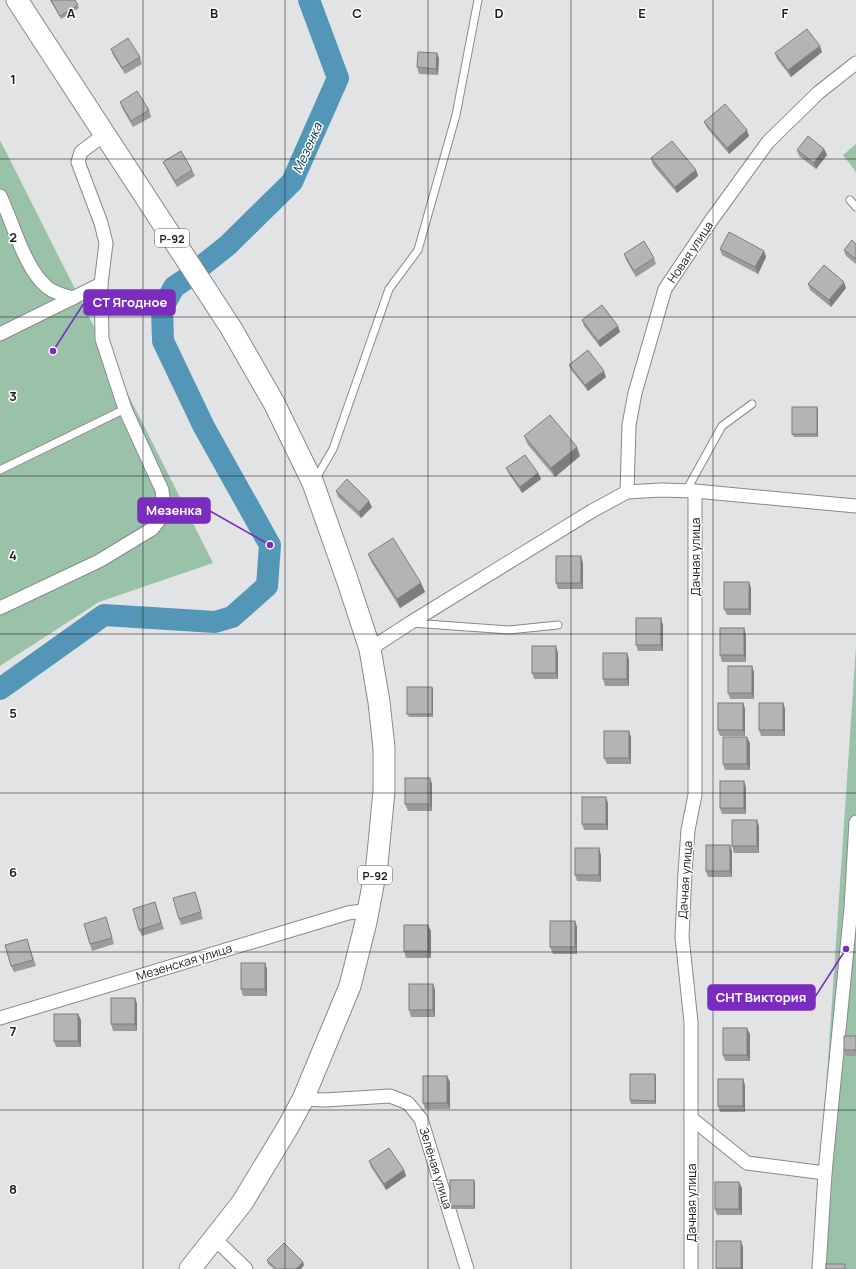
<svg xmlns="http://www.w3.org/2000/svg" width="856" height="1269" font-family="Manrope,sans-serif">
<rect width="100%" height="100%" fill="#e2e3e5"/>
<g fill="#9ac2a8">
<polygon points="0,140 213,563 99,602 0,666"/>
<polygon points="856,144 856,172 843,155"/>
<polygon points="856,646 856,1269 813,1269 815,1253"/>
</g>
<g fill="none" stroke-linecap="round" stroke-linejoin="round">
<g stroke="#5496b7" stroke-width="22">
<polyline points="203,265 228,245 292,182 338,78 309,0"/>
<polyline points="0,689 104,615 215,622 232,617 267,586 270,545 204,427 163,341 162,309 174,287 186,279"/>
</g>
<defs>
<g id="service">
<polyline points="850,200 856,207"/>
<polyline points="0,470 125,409"/>
<polyline points="315,480 333,449 389,289 418,250 456,115 478,0"/>
<polyline points="686,491 722,426 752,404"/>
<polyline points="412,623 509,630 558,625"/>
</g>
<g id="minor">
<path d="M0,196C13,222 24,268 47,287C52,292 66,296 73,298"/>
<polyline points="0,334 101,284 106,243 101,223 78,162 81,152 105,134"/>
<polyline points="627,492 629,425 635,393 665,289 710,222 768,142 818,93 856,63"/>
<polyline points="0,608 99,561 152,529 160,519 164,506 162,490 125,409 102,339 101,284"/>
<polyline points="370,649 410,623 592,511 627,492 661,490 695,491 856,506"/>
<polyline points="0,1018 348,913 369,910"/>
<polyline points="303,1099 325,1100 390,1096 408,1103 421,1119 467,1269"/>
<polyline points="691,1118 747,1163 825,1173"/>
<polyline points="215,1239 246,1269"/>
<polyline points="691,1269 691,1022 682,937 685,873 688,830 695,795 695,491"/>
<polyline points="819,1269 825,1173 851,908 856,822"/>
</g>
<polyline id="primary" points="17,0 231,328 274,403 313,483 347,579 370,649 379,702 384,748 384,791 377,864 366,922 350,986 303,1099 288,1127 242,1203 190,1269"/>
</defs>
<use href="#service" stroke="#88898b" stroke-width="9"/>
<use href="#minor" stroke="#88898b" stroke-width="15"/>
<use href="#primary" stroke="#88898b" stroke-width="23"/>
<use href="#service" stroke="#fff" stroke-width="7"/>
<use href="#minor" stroke="#fff" stroke-width="13"/>
<use href="#primary" stroke="#fff" stroke-width="21"/>
</g>
<g fill="#9d9a9a">
<polygon points="50,0 75,0 79,8 61,19"/>
<polygon points="111,49 140,57 142,64 125,74 113,55"/>
<polygon points="822,52 791,77 777,59 775,53"/>
<polygon points="437,53 439,59 438,75 419,74 417,67"/>
<polygon points="120,102 149,110 151,117 133,127 122,108"/>
<polygon points="704,122 749,136 729,154 707,128"/>
<polygon points="824,149 827,155 816,169 799,156 797,150"/>
<polygon points="651,158 696,170 698,176 677,193 653,165"/>
<polygon points="163,162 192,170 195,176 177,187 166,168"/>
<polygon points="856,244 856,264 846,256 844,250"/>
<polygon points="720,249 764,251 766,257 758,274 722,255"/>
<polygon points="624,254 654,258 656,264 636,277 626,260"/>
<polygon points="808,284 846,288 831,307 810,290"/>
<polygon points="582,320 620,332 600,347 584,326"/>
<polygon points="569,365 606,377 588,391 572,371"/>
<polygon points="817,407 818,410 818,437 794,437 792,434"/>
<polygon points="524,436 580,456 555,477 528,445"/>
<polygon points="506,468 538,473 541,479 522,493 509,474"/>
<polygon points="336,491 372,507 361,518 338,497"/>
<polygon points="368,554 421,583 425,592 400,608 372,563"/>
<polygon points="583,563 583,589 558,589 556,583"/>
<polygon points="749,582 751,588 751,615 727,615 724,609"/>
<polygon points="663,625 663,651 638,651 636,645"/>
<polygon points="746,635 746,662 722,662 720,655"/>
<polygon points="558,653 558,679 534,679 532,673"/>
<polygon points="629,659 629,686 605,686 603,679"/>
<polygon points="754,672 754,699 730,699 728,693"/>
<polygon points="432,687 433,690 433,717 409,717 407,714"/>
<polygon points="743,703 745,709 745,736 720,736 718,730"/>
<polygon points="783,703 785,709 785,736 761,736 759,730"/>
<polygon points="631,737 631,764 607,764 604,758"/>
<polygon points="750,743 750,770 725,770 723,764"/>
<polygon points="430,778 432,784 432,811 408,811 405,804"/>
<polygon points="746,787 746,814 722,814 720,808"/>
<polygon points="608,803 608,830 584,830 582,824"/>
<polygon points="759,826 759,853 734,853 732,846"/>
<polygon points="732,851 732,877 708,877 706,871"/>
<polygon points="601,855 601,882 577,881 575,875"/>
<polygon points="195,892 203,919 181,925 179,919"/>
<polygon points="155,902 164,929 142,936 139,930"/>
<polygon points="106,917 114,944 92,951 90,944"/>
<polygon points="575,921 577,927 577,954 553,954 550,947"/>
<polygon points="431,931 431,958 406,958 404,951"/>
<polygon points="27,939 36,966 14,972 11,966"/>
<polygon points="265,963 267,969 267,996 243,996 241,989"/>
<polygon points="433,984 435,990 435,1017 411,1017 409,1010"/>
<polygon points="135,998 137,1004 137,1031 113,1031 111,1024"/>
<polygon points="78,1014 81,1020 81,1047 56,1047 54,1041"/>
<polygon points="750,1034 750,1061 725,1061 723,1055"/>
<polygon points="856,1036 856,1056 846,1056 844,1050"/>
<polygon points="655,1074 656,1077 656,1104 631,1104 630,1100"/>
<polygon points="447,1076 450,1082 450,1109 425,1109 423,1103"/>
<polygon points="745,1085 745,1112 720,1112 718,1106"/>
<polygon points="369,1161 404,1170 406,1176 386,1190 371,1167"/>
<polygon points="475,1183 475,1209 451,1209 450,1206"/>
<polygon points="742,1188 742,1215 717,1215 715,1209"/>
<polygon points="743,1247 743,1269 717,1269 716,1268"/>
<polygon points="267,1260 304,1265 301,1269 274,1269 268,1264"/>
</g>
<g fill="#7f7d7d">
<polygon points="820,46 822,52 791,77 788,70"/>
<polygon points="437,53 439,59 438,75 436,69"/>
<polygon points="747,130 749,136 729,154 727,148"/>
<polygon points="824,149 827,155 816,169 814,163"/>
<polygon points="696,170 698,176 677,193 675,187"/>
<polygon points="764,251 766,257 758,274 755,267"/>
<polygon points="844,282 846,288 831,307 829,300"/>
<polygon points="618,326 620,332 600,347 598,341"/>
<polygon points="604,371 606,377 588,391 585,385"/>
<polygon points="817,407 818,410 818,437 817,434"/>
<polygon points="577,447 580,456 555,477 551,468"/>
<polygon points="538,473 541,479 522,493 520,487"/>
<polygon points="369,501 372,507 361,518 359,512"/>
<polygon points="581,556 583,563 583,589 581,583"/>
<polygon points="749,582 751,588 751,615 749,609"/>
<polygon points="421,583 425,592 400,608 397,599"/>
<polygon points="661,618 663,625 663,651 661,645"/>
<polygon points="744,628 746,635 746,662 744,655"/>
<polygon points="556,646 558,653 558,679 556,673"/>
<polygon points="627,653 629,659 629,686 627,679"/>
<polygon points="752,666 754,672 754,699 752,693"/>
<polygon points="432,687 433,690 433,717 432,714"/>
<polygon points="743,703 745,709 745,736 743,730"/>
<polygon points="783,703 785,709 785,736 783,730"/>
<polygon points="629,731 631,737 631,764 629,758"/>
<polygon points="747,737 750,743 750,770 747,764"/>
<polygon points="430,778 432,784 432,811 430,804"/>
<polygon points="744,781 746,787 746,814 744,808"/>
<polygon points="606,797 608,803 608,830 606,824"/>
<polygon points="757,820 759,826 759,853 757,846"/>
<polygon points="730,845 732,851 732,877 730,871"/>
<polygon points="599,848 601,855 601,882 599,875"/>
<polygon points="575,921 577,927 577,954 575,947"/>
<polygon points="428,925 431,931 431,958 428,951"/>
<polygon points="265,963 267,969 267,996 265,989"/>
<polygon points="433,984 435,990 435,1017 433,1010"/>
<polygon points="135,998 137,1004 137,1031 135,1024"/>
<polygon points="78,1014 81,1020 81,1047 78,1041"/>
<polygon points="747,1028 750,1034 750,1061 747,1055"/>
<polygon points="655,1074 656,1077 656,1104 655,1101"/>
<polygon points="447,1076 450,1082 450,1109 447,1103"/>
<polygon points="743,1079 745,1085 745,1112 743,1106"/>
<polygon points="404,1170 406,1176 386,1190 384,1184"/>
<polygon points="474,1180 475,1183 475,1209 474,1206"/>
<polygon points="739,1182 742,1188 742,1215 739,1209"/>
<polygon points="741,1241 743,1247 743,1269 741,1269"/>
<polygon points="303,1262 304,1265 301,1269 296,1269"/>
</g>
<g fill="#b6b3b3" stroke="#7f7d7d">
<polygon points="51,0 75,0 78,5 60,16"/>
<polygon points="807,29 820,46 788,70 775,53"/>
<polygon points="128,38 140,57 122,68 111,49"/>
<polygon points="418,52 437,53 436,69 417,67"/>
<polygon points="137,91 149,110 131,121 120,102"/>
<polygon points="725,104 747,130 727,148 704,122"/>
<polygon points="808,136 824,149 814,163 797,150"/>
<polygon points="672,141 696,170 675,187 651,158"/>
<polygon points="181,151 192,170 175,181 163,162"/>
<polygon points="729,232 764,251 755,267 720,249"/>
<polygon points="852,240 856,244 856,259 844,250"/>
<polygon points="644,241 654,258 634,271 624,254"/>
<polygon points="824,265 844,282 829,300 808,284"/>
<polygon points="602,305 618,326 598,341 582,320"/>
<polygon points="588,350 604,371 585,385 569,365"/>
<rect x="792" y="407" width="25" height="27"/>
<polygon points="550,415 577,447 551,468 524,436"/>
<polygon points="525,455 538,473 520,487 506,468"/>
<polygon points="347,479 369,501 359,512 336,491"/>
<polygon points="393,538 421,583 397,599 368,554"/>
<rect x="556" y="556" width="25" height="27"/>
<rect x="724" y="582" width="25" height="27"/>
<rect x="636" y="618" width="25" height="27"/>
<rect x="720" y="628" width="24" height="27"/>
<rect x="532" y="646" width="24" height="27"/>
<rect x="603" y="653" width="24" height="26"/>
<rect x="728" y="666" width="24" height="27"/>
<rect x="407" y="687" width="25" height="27"/>
<rect x="718" y="703" width="25" height="27"/>
<rect x="759" y="703" width="24" height="27"/>
<rect x="604" y="731" width="25" height="27"/>
<rect x="723" y="737" width="24" height="27"/>
<rect x="405" y="778" width="25" height="26"/>
<rect x="720" y="781" width="24" height="27"/>
<rect x="582" y="797" width="24" height="27"/>
<rect x="732" y="820" width="25" height="26"/>
<rect x="706" y="845" width="24" height="26"/>
<rect x="575" y="848" width="24" height="27"/>
<polygon points="195,892 201,912 179,919 173,898"/>
<polygon points="155,902 161,923 139,930 133,909"/>
<polygon points="106,917 112,938 90,944 84,924"/>
<rect x="550" y="921" width="25" height="26"/>
<rect x="404" y="925" width="24" height="26"/>
<polygon points="27,939 33,960 11,966 5,945"/>
<rect x="241" y="963" width="24" height="26"/>
<rect x="409" y="984" width="24" height="26"/>
<rect x="111" y="998" width="24" height="26"/>
<rect x="54" y="1014" width="24" height="27"/>
<rect x="723" y="1028" width="24" height="27"/>
<rect x="844" y="1036" width="12" height="14"/>
<polygon points="630,1074 655,1074 655,1101 630,1100"/>
<rect x="423" y="1076" width="24" height="27"/>
<rect x="718" y="1079" width="25" height="27"/>
<polygon points="389,1148 404,1170 384,1184 369,1161"/>
<rect x="450" y="1180" width="24" height="26"/>
<rect x="715" y="1182" width="24" height="27"/>
<rect x="716" y="1241" width="25" height="27"/>
<polygon points="284,1243 303,1262 296,1269 276,1269 267,1260"/>
<rect x="826" y="1264" width="19" height="5"/>
</g>
<path fill="none" stroke="#1d1d1e" stroke-width="1" stroke-opacity="0.55" d="M143,0V1269M285,0V1269M428,0V1269M571,0V1269M713,0V1269M0,159H856M0,317H856M0,476H856M0,634H856M0,793H856M0,952H856M0,1110H856"/>
<g text-anchor="middle" dominant-baseline="central" stroke-width="3" stroke-linejoin="round" paint-order="stroke">
<g fill="#fff" stroke="#616162" stroke-width="1">
<rect x="155" y="229" width="34" height="18" rx="3"/>
<rect x="358" y="866" width="34" height="18" rx="3"/>
</g>
<g font-size="11" font-weight="bold" fill="#1d1d1e">
<text x="172" y="238">Р-92</text>
<text x="375" y="875">Р-92</text>
</g>
<g font-size="12" fill="#1d1d1e" stroke="#fff">
<text transform="translate(690 252) rotate(-56)">Новая улица</text>
<text transform="translate(695 557) rotate(-90)">Дачная улица</text>
<text transform="translate(685 880) rotate(-86)">Дачная улица</text>
<text transform="translate(184 962) rotate(-17)">Мезенская улица</text>
<text transform="translate(436 1168) rotate(73)">Зелёная улица</text>
<text transform="translate(691 1203) rotate(-90)">Дачная улица</text>
</g>
<g font-size="13" font-style="italic" fill="#003a51" stroke="#fff">
<text transform="translate(307 148) rotate(-66)">Мезенка</text>
</g>
</g>
<g font-size="13" text-anchor="middle" font-weight="bold" fill="#1d1d1e" stroke="#fff" stroke-width="3" stroke-linejoin="round" paint-order="stroke">
<text x="71" y="18">A</text>
<text x="214" y="18">B</text>
<text x="357" y="18">C</text>
<text x="499" y="18">D</text>
<text x="642" y="18">E</text>
<text x="785" y="18">F</text>
<text x="13" y="84">1</text>
<text x="13" y="242">2</text>
<text x="13" y="401">3</text>
<text x="13" y="560">4</text>
<text x="13" y="718">5</text>
<text x="13" y="877">6</text>
<text x="13" y="1036">7</text>
<text x="13" y="1194">8</text>
</g>
<path fill="none" stroke="#7b2cbf" stroke-width="1.5" d="M53 351L84 303M270 545L210 511M846 949L815 997"/>
<g fill="#7b2cbf" stroke="#fff" stroke-width="1.5">
<circle cx="53" cy="351" r="4"/>
<circle cx="270" cy="545" r="4"/>
<circle cx="846" cy="949" r="4"/>
</g>
<g fill="#7b2cbf" stroke="#7b2cbf" stroke-width="1.5">
<rect x="84" y="290" width="91" height="25" rx="4"/>
<rect x="138" y="498" width="72" height="25" rx="4"/>
<rect x="708" y="985" width="107" height="25" rx="4"/>
</g>
<g font-size="13" text-anchor="middle" font-weight="bold" fill="#fff">
<text x="130" y="307">СТ Ягодное</text>
<text x="174" y="515">Мезенка</text>
<text x="761" y="1002">СНТ Виктория</text>
</g>
</svg>
